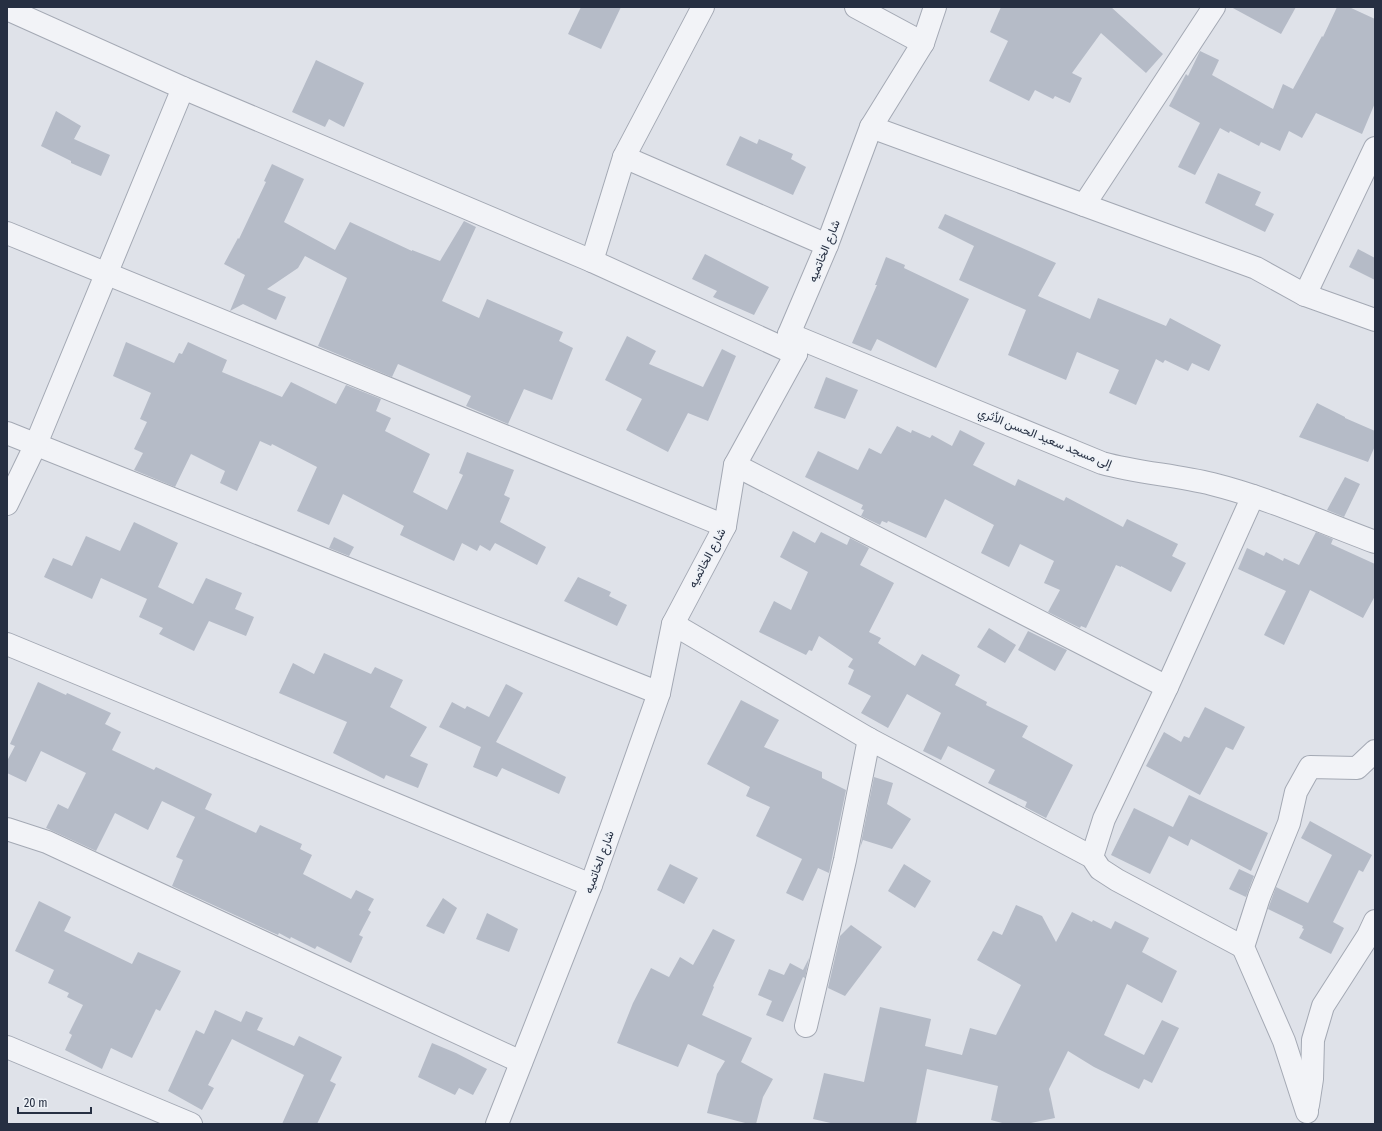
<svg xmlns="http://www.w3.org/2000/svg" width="1382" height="1131" font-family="'Fira Sans Condensed',Vazirmatn,sans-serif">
<rect width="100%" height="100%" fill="#dfe2e9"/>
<g fill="#b5bbc7">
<polygon points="581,7 621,7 601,49 568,34"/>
<polygon points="1001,7 1111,7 1163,54 1146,73 1101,33 1072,73 1082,78 1070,103 1055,96 1053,99 1035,90 1029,101 989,81 1008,41 990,32"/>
<polygon points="1231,7 1296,7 1281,34"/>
<polygon points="1337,7 1349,7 1375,19 1375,103 1362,134 1316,113 1302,138 1289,131 1280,151 1261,142 1259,146 1230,131 1229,133 1220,128 1195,175 1178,167 1200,123 1169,106 1186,74 1188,76 1200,51 1219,60 1212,75 1273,109 1283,84 1293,89 1322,36 1323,37"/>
<polygon points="316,60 364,83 344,127 329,119 325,127 292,112"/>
<polygon points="56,111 81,126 74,139 110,155 101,176 71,163 71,161 41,146"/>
<polygon points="740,136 757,144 759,139 793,154 791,159 806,167 793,195 726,165"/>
<polygon points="272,164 304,179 284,222 335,250 350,222 412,251 412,250 440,261 464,221 476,227 442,301 479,318 487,299 563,332 559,341 573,348 552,400 524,389 508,424 466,406 471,396 398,364 392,377 318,346 347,278 305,256 298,268 267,289 286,297 276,320 243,304 230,311 245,275 224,264 238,238 239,239 266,182 264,181"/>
<polygon points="1218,173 1261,192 1255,205 1274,214 1265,232 1205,203"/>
<polygon points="945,214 1056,263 1038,296 1090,319 1098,298 1166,326 1170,318 1221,345 1209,371 1192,363 1188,371 1165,360 1163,363 1156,359 1136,405 1109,393 1119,370 1077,352 1066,380 1008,355 1026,310 959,280 974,246 938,228"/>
<polygon points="1358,249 1375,258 1375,280 1349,267"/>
<polygon points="705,254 769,287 754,315 713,297 717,291 692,279"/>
<polygon points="886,257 905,265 904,268 969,299 936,368 877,339 871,351 852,343 877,285 875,285"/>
<polygon points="627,336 656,351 649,364 703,387 722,349 736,356 708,421 688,413 668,452 626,430 642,399 605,380"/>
<polygon points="126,342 174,363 179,353 182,354 188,342 227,360 222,372 282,397 291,382 336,404 346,385 381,399 376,411 391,418 385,431 430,454 413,492 447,510 463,475 459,473 467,452 514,470 504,495 510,498 500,522 546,547 537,565 495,543 490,551 480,545 477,551 462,543 454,561 400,535 404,526 343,494 329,525 297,511 317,467 272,444 271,446 260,441 237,491 220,483 225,471 191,454 175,487 134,470 143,453 134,449 147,422 140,419 151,393 113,376"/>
<polygon points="826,377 858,390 845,419 814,408"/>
<polygon points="1317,403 1345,417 1345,418 1375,431 1375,446 1368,462 1299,437"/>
<polygon points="897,426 911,433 912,430 930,438 932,435 952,446 960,430 985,443 973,465 1015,486 1018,479 1064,501 1066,497 1123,527 1127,519 1178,544 1172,556 1186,563 1171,592 1121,566 1121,567 1116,565 1086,628 1081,626 1080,628 1048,612 1060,590 1044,583 1054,561 1020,544 1009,567 981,553 994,525 945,499 926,538 888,521 887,523 882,521 880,525 861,516 864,510 861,509 863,505 805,477 818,451 858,470 869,448 881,454"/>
<polygon points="1345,477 1360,484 1344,517 1327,510"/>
<polygon points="134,522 178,543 158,587 193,604 206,578 242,593 235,609 254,617 246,636 209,621 194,651 159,634 163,628 139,617 147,599 101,578 92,599 44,577 53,558 72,566 86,536 120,551"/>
<polygon points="793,531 815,543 821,532 847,545 850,538 869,548 860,565 894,583 869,632 881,638 878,643 915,666 922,654 960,675 955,685 987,702 986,705 1028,726 1022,737 1073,765 1046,818 1025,807 1027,802 988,783 995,770 948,746 941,760 923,751 941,713 907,694 888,728 861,713 871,696 848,684 854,670 848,667 853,659 819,636 812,651 809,650 806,655 759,632 774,601 791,610 808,572 780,557"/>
<polygon points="1316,532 1333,539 1331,544 1375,564 1375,596 1363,618 1310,590 1284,645 1264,635 1286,591 1238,569 1247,548 1264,556 1266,552 1283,561 1284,558 1299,565"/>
<polygon points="334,537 354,547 349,556 329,548"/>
<polygon points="578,577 611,592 609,596 627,605 617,626 564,601"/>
<polygon points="989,628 1016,645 1005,663 977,647"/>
<polygon points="1028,631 1067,650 1055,671 1018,650"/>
<polygon points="324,653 371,674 375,667 403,680 390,707 427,727 410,756 428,764 418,788 386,775 384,779 333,753 347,722 279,693 293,663 314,674"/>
<polygon points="38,682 66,695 67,693 111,713 105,724 121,732 112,750 154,770 156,767 212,794 205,809 256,833 260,825 302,844 300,849 312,855 303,874 351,899 356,890 374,899 368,910 371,912 359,935 363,937 351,963 317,946 315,949 291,937 290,939 279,933 278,935 172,886 183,860 176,857 195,817 162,801 148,830 115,813 96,851 46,828 58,804 68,809 86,773 41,751 26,782 7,773 7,761 15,746 10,744"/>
<polygon points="506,684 523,693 496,742 566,777 559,794 502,768 497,777 473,767 481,747 439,727 452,702 465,709 467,706 489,717"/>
<polygon points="741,700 779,720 764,747 822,772 822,778 846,790 829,873 818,868 803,901 786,893 802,859 756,836 770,807 746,796 750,787 707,764"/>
<polygon points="1205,707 1245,727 1233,750 1226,747 1200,795 1146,766 1164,732 1181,742 1184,736 1189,738"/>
<polygon points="874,777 893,783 887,804 911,819 892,849 863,840 860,848"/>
<polygon points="1189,795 1268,833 1251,871 1191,839 1188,846 1169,836 1150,874 1111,855 1134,808 1173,827"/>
<polygon points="1310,821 1372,855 1363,872 1359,870 1333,922 1344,928 1331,954 1299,938 1304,929 1302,928 1303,926 1268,909 1276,887 1308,903 1332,855 1301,838"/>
<polygon points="670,864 698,878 684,904 657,890"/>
<polygon points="904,864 931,881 915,908 888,891"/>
<polygon points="1239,869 1254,876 1246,897 1229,889"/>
<polygon points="443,898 457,908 444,934 426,926"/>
<polygon points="39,901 71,917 64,931 132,964 138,952 181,971 160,1011 156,1009 132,1058 111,1048 102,1069 65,1050 72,1035 69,1033 83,1005 67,997 69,993 48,983 54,970 15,951"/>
<polygon points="1016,905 1042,916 1056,942 1072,912 1092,922 1093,920 1111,929 1115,921 1149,938 1142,952 1177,971 1162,1003 1127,984 1104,1035 1144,1055 1162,1020 1179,1028 1152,1083 1144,1079 1139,1089 1094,1067 1068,1051 1049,1089 1055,1118 1026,1124 1006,1124 991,1120 998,1086 927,1069 916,1124 835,1124 813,1119 824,1073 864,1082 880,1007 931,1019 925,1046 962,1055 970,1028 996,1035 1021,985 977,960 993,931 1002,935"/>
<polygon points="487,913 518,929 509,952 476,939"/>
<polygon points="851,925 882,947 845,996 828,988 840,936"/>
<polygon points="713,929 735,940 713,986 714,987 702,1015 752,1038 741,1062 773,1079 763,1097 756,1124 749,1124 707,1113 717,1074 725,1061 688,1044 678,1067 617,1043 633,1003 651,968 669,977 680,957 693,965"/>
<polygon points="809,958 805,978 803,977 783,1022 766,1015 772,1001 758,995 769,969 784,975 790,963 803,970"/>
<polygon points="215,1010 241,1022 246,1011 263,1018 257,1030 294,1046 299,1036 342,1057 330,1081 336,1084 317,1124 282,1124 304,1075 232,1039 208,1085 214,1088 202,1110 168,1091 196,1030 204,1034"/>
<polygon points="432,1043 456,1053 487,1069 473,1095 459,1088 455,1095 418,1077"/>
</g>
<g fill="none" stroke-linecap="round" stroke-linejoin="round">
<defs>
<g id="minor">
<polyline points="856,7 923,43"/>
<polyline points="7,9 183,88 592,261 796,354"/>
<polyline points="871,127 1256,268 1305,295 1375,320"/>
<polyline points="624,157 827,245"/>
<polyline points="1084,205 1214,7"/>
<polyline points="7,233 725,526"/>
<polyline points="592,261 624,157 703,7"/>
<polyline points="1305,295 1375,148"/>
<path d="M789,334L1102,463C1138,473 1176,475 1212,484C1268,498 1321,522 1375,542"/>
<polyline points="7,433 659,693"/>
<polyline points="735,465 1167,687"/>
<polyline points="7,504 36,444 183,88"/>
<polyline points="673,624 869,739 1092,857 1100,869 1117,880 1243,947"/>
<polyline points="7,644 591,885"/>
<polyline points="7,829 47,842 521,1062"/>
<polyline points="1092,857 1104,819 1167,687 1253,496"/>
<polyline points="806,1026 845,860 869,739"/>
<polyline points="7,1047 191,1124"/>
<polyline points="1308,1105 1312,1079 1313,1040 1323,1006 1368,936 1375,921"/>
<polyline points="1307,1112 1284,1041 1243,947 1259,897 1289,823 1296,792 1310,767 1357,768 1375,751"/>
<polyline points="497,1124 591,885 659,693 673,624 725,526 735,465 796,354 789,334 827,245 871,127 923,43 935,7"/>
</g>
</defs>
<use href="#minor" stroke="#a4a9b4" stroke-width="24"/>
<use href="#minor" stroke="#f2f3f7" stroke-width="22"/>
</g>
<g text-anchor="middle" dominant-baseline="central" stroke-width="3" stroke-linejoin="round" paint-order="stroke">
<g font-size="12" fill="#262f42" stroke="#eef2f7">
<text transform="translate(824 251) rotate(-68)">شارع الخاتميه</text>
<text transform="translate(1045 438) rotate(22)">إلى مسجد سعيد الحسن الأثري</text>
<text transform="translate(707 558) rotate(-62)">شارع الخاتميه</text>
<text transform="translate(599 862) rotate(-70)">شارع الخاتميه</text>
</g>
</g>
<rect width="1382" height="1131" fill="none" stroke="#262f42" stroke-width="16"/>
<path d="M18 1107v6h73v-6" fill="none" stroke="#262f42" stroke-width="2"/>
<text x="24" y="1107" font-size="12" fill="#262f42" stroke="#eef2f7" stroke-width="3" paint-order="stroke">20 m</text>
</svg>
